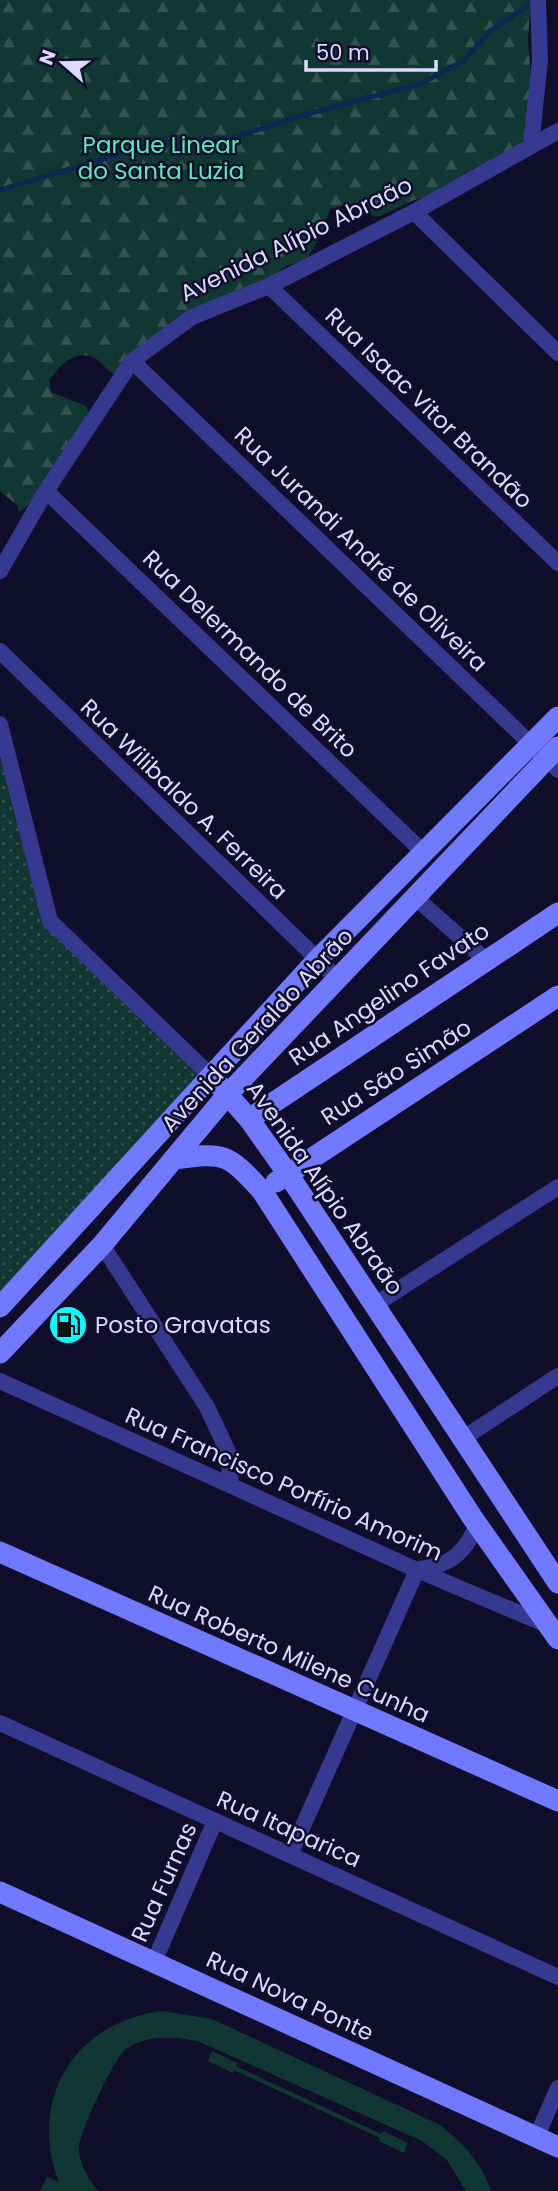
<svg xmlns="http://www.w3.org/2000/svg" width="558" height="2191" font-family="Poppins,sans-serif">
<defs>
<pattern id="grass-dots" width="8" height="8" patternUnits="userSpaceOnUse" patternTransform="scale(1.75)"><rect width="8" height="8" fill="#113732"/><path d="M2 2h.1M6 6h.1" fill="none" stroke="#335351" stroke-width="1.8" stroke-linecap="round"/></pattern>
<pattern id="forest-firs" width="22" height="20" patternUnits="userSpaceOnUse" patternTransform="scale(1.75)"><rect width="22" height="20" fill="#113732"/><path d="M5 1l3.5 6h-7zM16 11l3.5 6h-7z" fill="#335351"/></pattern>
</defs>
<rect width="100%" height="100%" fill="#110e2c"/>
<polygon fill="url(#grass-dots)" points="0,759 16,796 50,921 212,1077 0,1305"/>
<path fill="url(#forest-firs)" d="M0,0H531L528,38L532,93L525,144L493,158L438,195L414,200L378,217L343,206L330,209L322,233L307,259L286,266L274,276L237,290L118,376C109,372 106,368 100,362C78,345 61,364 49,381L51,392L86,406L89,414L32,502L18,513V506L0,491Z"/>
<g fill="#113732">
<path d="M163,2011L212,2019L438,2124C463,2142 481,2162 491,2191H466L447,2160L422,2141L200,2042C177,2036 146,2034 126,2049C114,2058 80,2131 79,2147C78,2162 89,2180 98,2191H40L47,2177L59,2182C27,2099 75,2021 163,2011Z"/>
<polygon points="212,2051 237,2063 236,2066 381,2134 383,2131 408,2143 404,2153 379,2141 380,2138 234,2070 233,2073 208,2061"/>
</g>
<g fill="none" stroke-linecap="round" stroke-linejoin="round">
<polyline stroke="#082952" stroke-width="5" points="0,190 152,144 231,138 311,113 420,84 463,61 490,31 535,1"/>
<g stroke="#35398f" stroke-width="16">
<polyline points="531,146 540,60 538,0"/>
<polyline points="414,212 558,353"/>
<polyline points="269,286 558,563"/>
<polyline points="132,361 558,770"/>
<polyline points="46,491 422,851"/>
<polyline points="0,571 46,491 132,361 192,317 269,286 414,212 558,131"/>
<polyline points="0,651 338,979"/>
<polyline points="0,724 50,921 212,1077"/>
<polyline points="417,899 487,961"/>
<polyline points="102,1245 207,1407 228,1452 231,1484"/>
<polyline points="376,1304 558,1187"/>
<polyline points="0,1381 417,1570 547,1625"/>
<polyline points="462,1439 558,1376"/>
<path d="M420,1569C452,1565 464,1553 478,1524"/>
<polyline points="0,1723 558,1977"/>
<polyline points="291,1853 417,1570"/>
<polyline points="154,1962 215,1821"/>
<polyline points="536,2138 558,2088"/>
</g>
<g stroke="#7179ff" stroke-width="21">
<polyline points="219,1085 249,1119 288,1174 558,1583"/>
<polyline points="249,1119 558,913"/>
<path d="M174,1159C225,1152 227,1153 262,1191L472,1517L558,1639"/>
<polyline points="276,1182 558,996"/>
<polyline points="0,1307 316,961 558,717"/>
<polyline points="0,1353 102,1245 227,1095 558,747"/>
<polyline points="0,1552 558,1801"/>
<polyline points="0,1892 558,2147"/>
</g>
</g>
<defs>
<symbol id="fuel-disc" viewBox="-11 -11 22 22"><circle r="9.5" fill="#06fbff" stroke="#110e2c"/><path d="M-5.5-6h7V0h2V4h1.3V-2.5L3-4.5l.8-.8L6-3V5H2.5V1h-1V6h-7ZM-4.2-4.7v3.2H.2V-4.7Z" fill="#111"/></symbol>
</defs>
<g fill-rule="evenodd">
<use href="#fuel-disc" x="46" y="1303" width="44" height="44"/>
</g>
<g text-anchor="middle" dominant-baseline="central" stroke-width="5" stroke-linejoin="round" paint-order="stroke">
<g font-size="23" fill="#59ebbb" stroke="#110e2c">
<text x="161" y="145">Parque Linear<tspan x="161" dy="26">do Santa Luzia</tspan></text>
</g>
<g font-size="23" fill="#dbdaff" stroke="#110e2c">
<text transform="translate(296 239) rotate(-26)">Avenida Alípio Abraão</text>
<text transform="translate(429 408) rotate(44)">Rua Isaac Vitor Brandão</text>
<text transform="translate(361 549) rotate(44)">Rua Jurandi André de Oliveira</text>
<text transform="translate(250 654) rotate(44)">Rua Delermando de Brito</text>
<text transform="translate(184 799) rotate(44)">Rua Wilibaldo A. Ferreira</text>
<text transform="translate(389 994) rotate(-34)">Rua Angelino Favato</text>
<text transform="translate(257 1030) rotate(-47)">Avenida Geraldo Abrão</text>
<text transform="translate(396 1072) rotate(-33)">Rua São Simão</text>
<text transform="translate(325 1188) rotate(55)">Avenida Alípio Abraão</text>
<text transform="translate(284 1484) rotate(24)">Rua Francisco Porfírio Amorim</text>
<text transform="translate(289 1654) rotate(24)">Rua Roberto Milene Cunha</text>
<text transform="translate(289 1829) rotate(24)">Rua Itaparica</text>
<text transform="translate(164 1882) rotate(-66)">Rua Furnas</text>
<text transform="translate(290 1996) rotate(25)">Rua Nova Ponte</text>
</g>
<g font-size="23" fill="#dbdaff" stroke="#110e2c" text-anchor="start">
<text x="95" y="1325">Posto Gravatas</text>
</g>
</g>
<g transform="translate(63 63) rotate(290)" stroke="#110e2c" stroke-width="5" paint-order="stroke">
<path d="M0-5L12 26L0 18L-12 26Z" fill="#dbdaff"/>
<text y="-10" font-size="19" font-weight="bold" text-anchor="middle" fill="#dbdaff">N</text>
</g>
<path d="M306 60v10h130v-10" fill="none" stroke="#dbdaff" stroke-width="3.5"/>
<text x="316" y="60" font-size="21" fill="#dbdaff" stroke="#110e2c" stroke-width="5" paint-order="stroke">50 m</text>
</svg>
